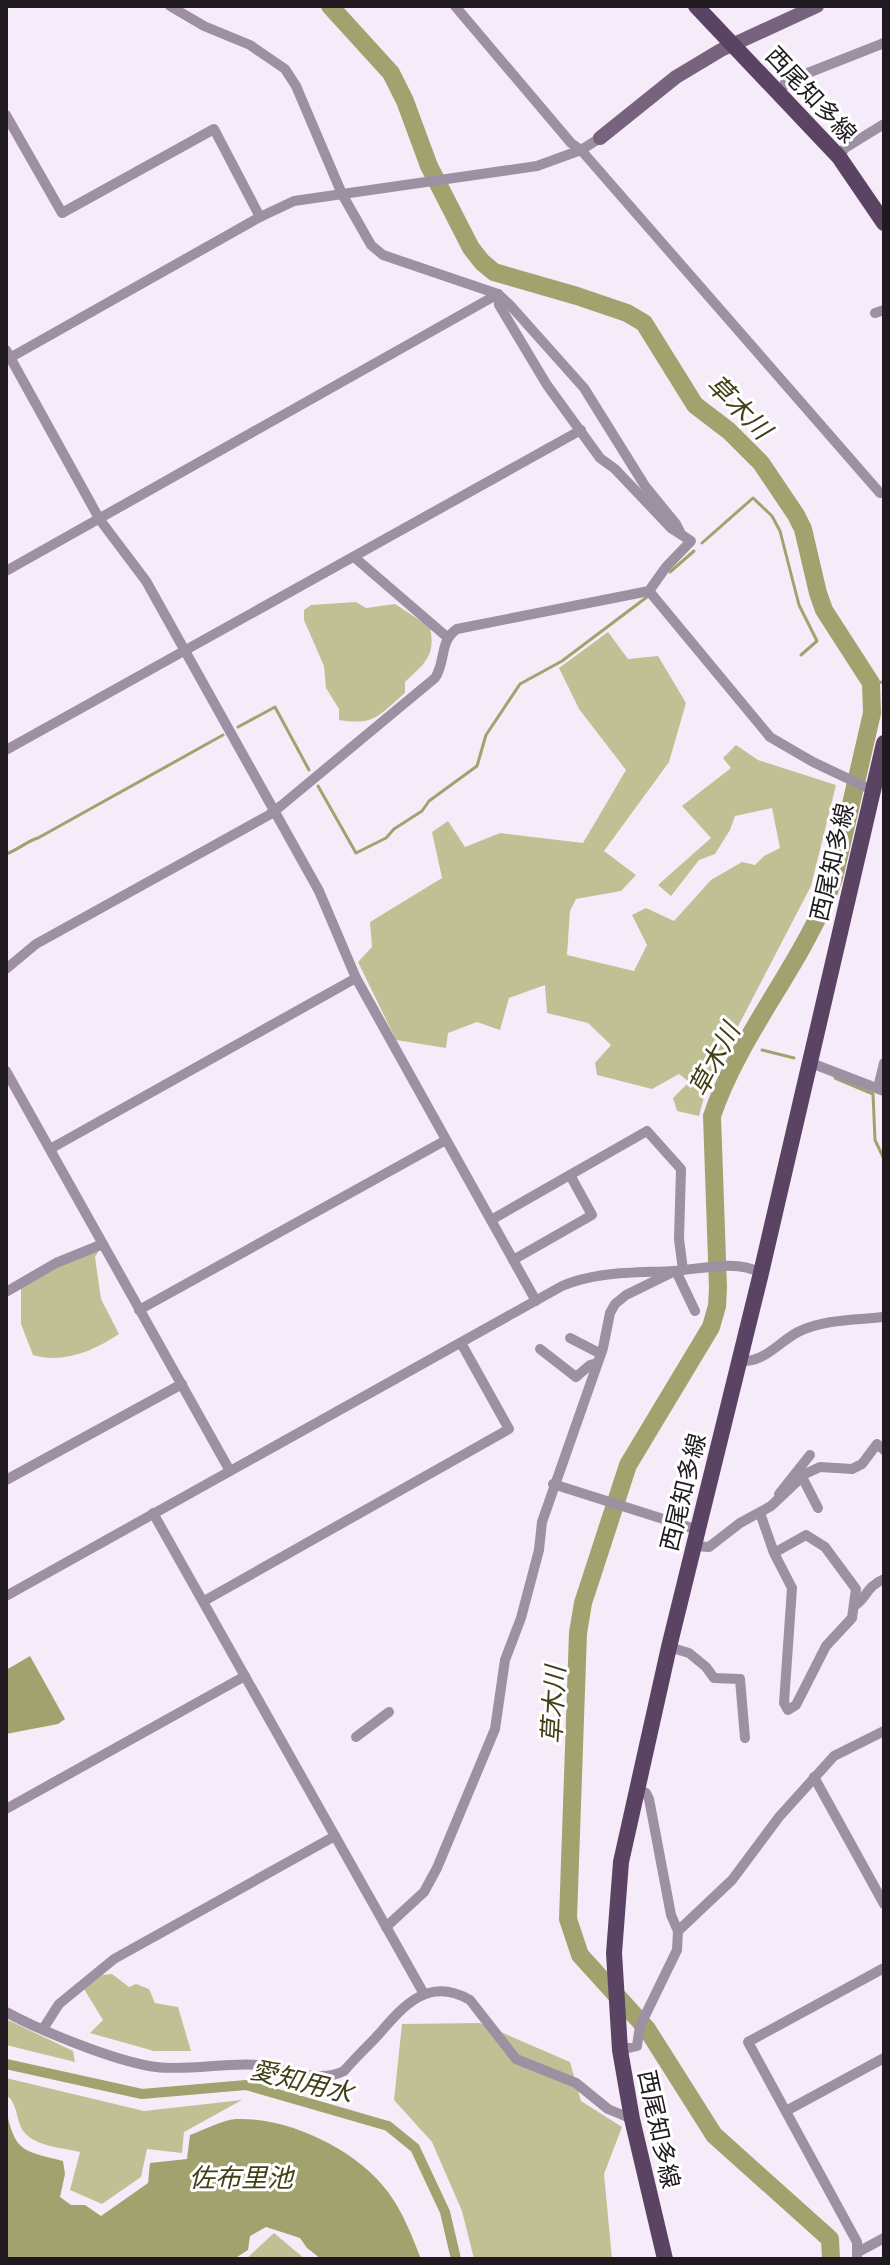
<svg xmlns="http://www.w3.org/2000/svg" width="890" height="2265" font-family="Commissioner,'Noto Sans JP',sans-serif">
<rect width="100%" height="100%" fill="#f6ecf9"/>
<g fill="#c0c094">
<path d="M356,602L366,608L395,604L430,627C436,656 425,663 405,682V693C379,715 375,726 339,720V709L326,688L324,666L304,620V610L311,605Z"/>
<polygon points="608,632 628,659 658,656 686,703 669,762 604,851 636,875 621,891 576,899 570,911 567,955 634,971 647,945 632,915 646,908 674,921 711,880 742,862 755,865 764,856 780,848 772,808 735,816 730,830 715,854 699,860 671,896 658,885 711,838 682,806 731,768 723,758 736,745 758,760 836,785 811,886 707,1086 699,1116 677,1111 673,1098 689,1082 679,1074 652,1089 597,1075 595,1063 611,1045 588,1023 547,1013 545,985 509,998 500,1030 477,1022 448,1033 446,1048 396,1040 358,962 372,947 370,922 442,878 432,832 448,821 465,847 500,833 583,843 626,770 579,709 559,668"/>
<path d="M93,1250L98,1252L95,1257L101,1299L119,1334C94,1351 63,1364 33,1355L21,1324V1286L56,1266Z"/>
<polygon points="112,1974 129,1987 136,1984 149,1989 155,2003 178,2007 191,2051 154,2051 90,2033 103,2020 84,1989 102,1975"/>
<polygon points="6,2019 73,2051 75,2062 6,2045"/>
<polygon points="480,2023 570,2062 581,2101 622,2127 604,2174 612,2259 474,2259 462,2211 432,2142 394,2100 402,2024"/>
<path d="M6,2078L144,2111L242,2100L184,2132L182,2153L147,2149L141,2177L102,2204L70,2190L80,2152C63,2148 31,2146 22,2129C16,2118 17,2102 6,2095Z"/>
<polygon points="274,2233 305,2259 246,2259"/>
</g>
<g fill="#a2a26e">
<polygon points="30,1656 65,1719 58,1724 6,1734 6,1670"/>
<path d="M6,2110C16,2153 22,2150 63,2161L65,2174L60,2197L71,2205H85L101,2216L148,2183L150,2163L187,2159L190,2135C204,2130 222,2120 236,2119C289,2117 357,2150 388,2192C403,2212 412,2236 421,2259H321L307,2248L300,2238L266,2227L250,2236L248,2250L234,2259H6Z"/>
</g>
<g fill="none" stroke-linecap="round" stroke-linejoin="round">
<g stroke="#a2a26e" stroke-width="3">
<polyline points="702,543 753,498 772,516 780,531 799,605 817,641 801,655"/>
<polyline points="670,572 694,551"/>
<polyline points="871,683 884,682"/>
<polyline points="238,727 275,707 309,770"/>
<polyline points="318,786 356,853 386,838 394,829 422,811 429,801 477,766 486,735 520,684 562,661 647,597"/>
<path d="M6,854C18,850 27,841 38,838L223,735"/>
<polyline points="762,1050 794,1058"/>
<polyline points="835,1078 873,1094 875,1140 884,1159"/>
</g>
<polyline stroke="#a2a26e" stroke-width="10" points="6,2064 142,2094 246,2085 388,2126 415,2148 445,2212 456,2259"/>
<path stroke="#a2a26e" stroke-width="18" d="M330,6L391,73L405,101L429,166L471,248L482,262L494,272L577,296L627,313L644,323L695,405L729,431L761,463L796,515L803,529L818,593L824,610L871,683L872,713L834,878L825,902C793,975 737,1041 712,1116L718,1288L717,1306L711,1327L628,1465L583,1603L578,1633L568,1919L580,1955L647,2029L714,2135L830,2239L831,2259"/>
<g stroke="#9e90a3" stroke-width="10">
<polyline points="170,6 204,26 250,45 285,69 296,86 342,194 371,245 383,255 498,294 510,305 584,388 645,486 676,524 680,532"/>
<polyline points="455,6 571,143 581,150 880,493 884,493"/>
<polyline points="780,95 785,82 884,43"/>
<polyline points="6,115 62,213 214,129 260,217"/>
<polyline points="839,157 845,148 884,124"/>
<polyline points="875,313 884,310"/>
<polyline points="6,350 100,520 146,581 319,891 356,978 536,1301"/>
<polyline points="6,360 260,217 294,201 537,166 581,150 600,138"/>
<polyline points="354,557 447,637"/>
<polyline points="6,571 498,294"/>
<polyline points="649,591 770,737 813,762 872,790"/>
<polyline points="6,750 581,430"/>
<path d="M6,969L36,944L269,815L282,805L435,678C446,662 439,641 457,629L649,591L666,567L691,541L671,528L615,469L600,458L547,385L499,305L498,294"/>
<polyline points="811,1063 884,1091"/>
<polyline points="6,1071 230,1471"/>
<polyline points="878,1088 884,1063"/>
<polyline points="50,1149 356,978"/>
<polyline points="491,1220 647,1131 681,1169 679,1239 683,1270"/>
<polyline points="513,1260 592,1215 570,1175"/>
<polyline points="676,1271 695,1311"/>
<polyline points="6,1292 56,1263 103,1244"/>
<polyline points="139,1310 446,1140"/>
<polyline points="570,1338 601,1354"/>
<polyline points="540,1349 576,1377 590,1365 597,1363"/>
<path d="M738,1361C764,1364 777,1343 798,1332C823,1319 857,1320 884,1317"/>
<polyline points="802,1477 818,1508"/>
<polyline points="6,1480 182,1384"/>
<polyline points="553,1484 698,1530"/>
<polyline points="779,1494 810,1455"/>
<polyline points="153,1513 424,1994"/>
<polyline points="760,1513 774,1553 792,1588 784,1703 788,1710 796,1705 826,1646 852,1618 856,1589 825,1547 806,1535 774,1553"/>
<polyline points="694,1546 709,1547 740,1523 771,1506 805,1474 820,1467 852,1469 862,1464 877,1444 884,1450"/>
<path d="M6,1596L562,1286C597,1271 637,1273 674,1271C702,1269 736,1259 761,1273"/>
<polyline points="204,1601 509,1429 461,1343"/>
<path d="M854,1606C867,1599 865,1587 884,1579"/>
<polyline points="669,1647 689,1653 706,1667 714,1678 740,1679 745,1738"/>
<polyline points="356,1737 389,1712"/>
<polyline points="814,1777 884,1904"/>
<polyline points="6,1809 245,1676"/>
<polyline points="386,1927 424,1892 437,1868 495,1729 505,1660 521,1618 539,1550 542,1522 603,1348 610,1313 615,1304 626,1295 675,1271"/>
<polyline points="678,1931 732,1880 779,1817 834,1756 884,1731"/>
<path d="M6,2012C41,2031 117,2062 156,2067C190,2071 226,2062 260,2065C288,2068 317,2084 344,2071C355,2058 368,2046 379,2034C404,2005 429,1976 470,2000L516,2059L576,2083L608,2109L632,2119"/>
<polyline points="43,2029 59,2004 114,1959 335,1836"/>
<polyline points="620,2050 637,2046 640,2026 677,1950 678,1931 671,1915 649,1799 646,1793 638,1789"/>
<polyline points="786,2111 884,2058"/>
<polyline points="858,2252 884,2238"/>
<polyline points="857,2259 857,2242 748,2042 884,1968"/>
</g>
<polyline stroke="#77637e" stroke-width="14" points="600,138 676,77 721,50 817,6"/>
<g stroke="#5b4364" stroke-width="16">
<polyline points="696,6 839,157 884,223"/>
<polyline points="665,2259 632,2119 620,2050 614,1953 621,1862 669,1647 761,1273 884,743"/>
</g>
</g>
<g text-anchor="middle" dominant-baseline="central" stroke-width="6" stroke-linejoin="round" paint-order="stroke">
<g font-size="24" fill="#1e1a1f" stroke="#fff">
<text transform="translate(812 94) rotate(47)">西尾知多線</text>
<text transform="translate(831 862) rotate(-77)">西尾知多線</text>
<text transform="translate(682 1492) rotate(-76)">西尾知多線</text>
<text transform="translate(660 2129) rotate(78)">西尾知多線</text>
</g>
<g font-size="26" font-style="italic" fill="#414016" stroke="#fff">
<text transform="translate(740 406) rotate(45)">草木川</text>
<text transform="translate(713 1059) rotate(-62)">草木川</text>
<text transform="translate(552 1705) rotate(-87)">草木川</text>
<text transform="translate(302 2080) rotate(14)">愛知用水</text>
<text x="241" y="2176">佐布里池</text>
</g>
</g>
<rect width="890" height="2265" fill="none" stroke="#1e1a1f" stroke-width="16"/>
</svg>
